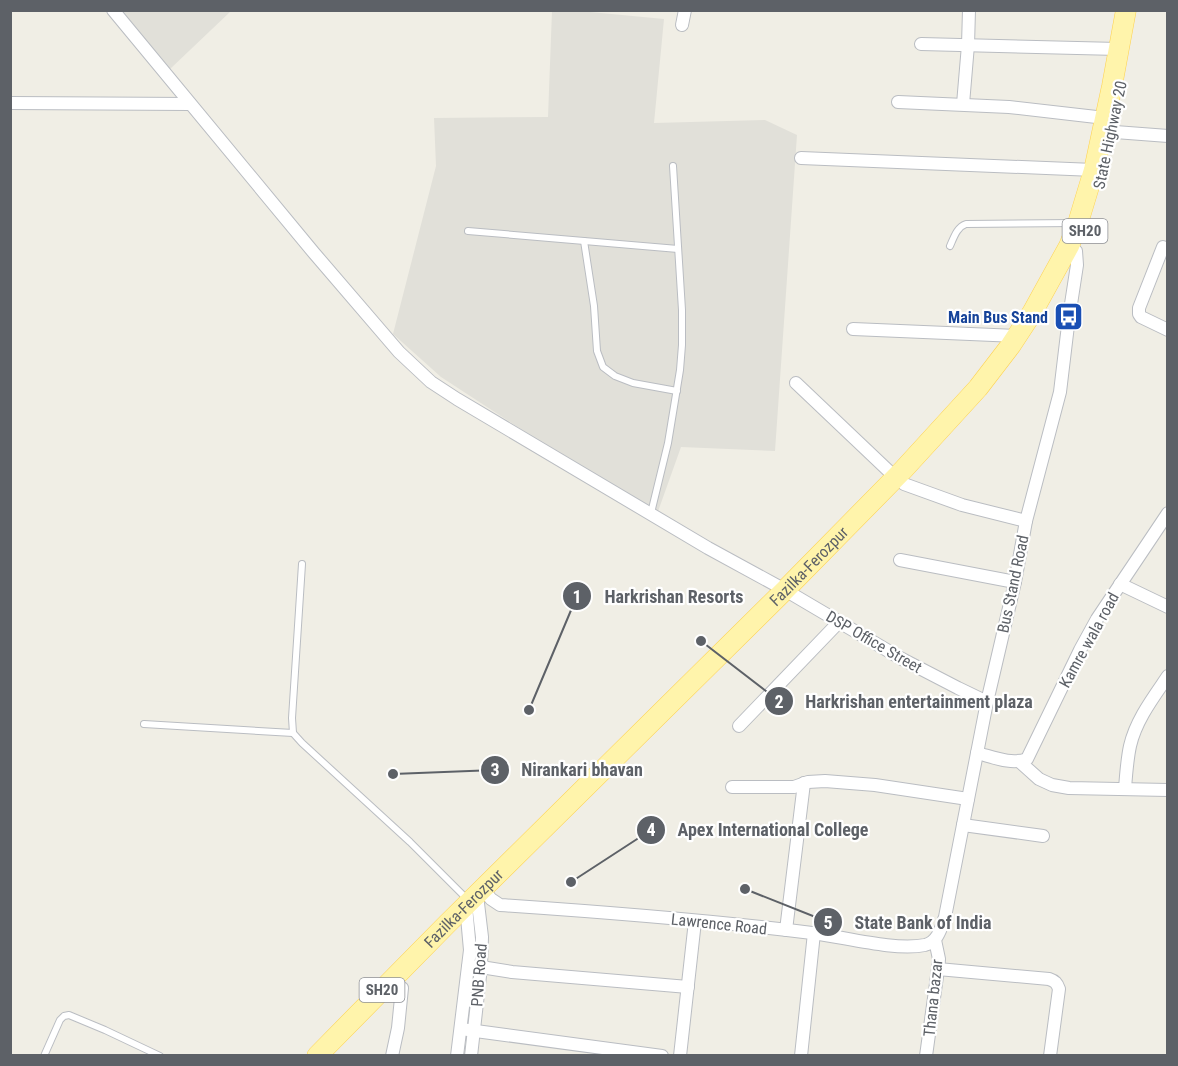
<svg xmlns="http://www.w3.org/2000/svg" width="1178" height="1066" font-family="'Roboto Condensed',sans-serif">
<rect width="100%" height="100%" fill="#f0eee5"/>
<g fill="#e1e0d9">
<polygon points="120,11 231,11 170,69"/>
<polygon points="552,11 580,11 664,19 654,123 765,120 797,135 775,451 681,447 656,517 441,377 393,334 436,166 434,118 548,117"/>
</g>
<g fill="none" stroke-linecap="round" stroke-linejoin="round">
<defs>
<g id="lane">
<polyline points="468,231 678,249"/>
<polyline points="584,241 594,306 597,351 603,367 615,376 633,383 677,391"/>
<path d="M950,246C954,237 957,227 966,224L1075,223"/>
<polyline points="651,513 668,443 680,370 682,345 682,310 673,166"/>
<polyline points="302,564 292,718 293,733 302,743 410,842 467,899"/>
<polyline points="144,724 293,733"/>
<polyline points="44,1056 60,1020 64,1016 69,1015 105,1030 160,1056"/>
</g>
<g id="street">
<polyline points="113,10 314,253 399,352 431,382 457,399 708,548 785,590 902,659 958,688 987,702"/>
<polyline points="682,25 685,10"/>
<polyline points="921,44 1118,49"/>
<polyline points="898,102 1009,107 1105,118"/>
<polyline points="10,103 190,104"/>
<polyline points="963,104 968,45 969,10"/>
<polyline points="1102,131 1168,136"/>
<polyline points="801,158 1094,170"/>
<polyline points="1163,247 1139,308 1139,314 1141,317 1168,330"/>
<polyline points="853,329 1017,336"/>
<polyline points="796,383 895,477"/>
<polyline points="904,484 962,505 1026,521"/>
<polyline points="900,560 1015,582"/>
<polyline points="1120,584 1168,607"/>
<polyline points="739,726 839,622"/>
<path d="M977,753C993,757 1011,765 1027,759L1080,650L1097,619L1168,513"/>
<polyline points="1020,762 1039,779 1052,785 1069,788 1168,790"/>
<polyline points="732,787 794,787 808,782 825,781 875,785 968,799"/>
<path d="M1125,789C1126,775 1127,760 1130,746C1136,720 1153,698 1168,676"/>
<polyline points="963,825 1043,836"/>
<path d="M483,889L491,899L500,905C604,912 709,920 812,933C845,937 894,951 925,945C938,942 941,928 945,917L987,702L1015,582L1026,521L1060,392L1069,317L1077,265L1076,251"/>
<polyline points="786,930 804,783"/>
<polyline points="468,967 481,967 512,972 688,987"/>
<path d="M938,969L1049,979C1055,981 1057,983 1059,989L1050,1056"/>
<polyline points="461,1029 662,1056"/>
<polyline points="392,1056 398,1028 402,988"/>
<polyline points="457,1056 470,950 466,906"/>
<polyline points="471,1056 481,967 482,937 477,895"/>
<polyline points="680,1056 695,921"/>
<polyline points="801,1056 814,933"/>
<polyline points="926,1056 938,969 939,959 935,940"/>
</g>
<g id="primary">
<path id="s1" d="M317,1056L447,924L785,590L903,470L978,388L1011,345L1032,313L1069,246L1078,223L1094,170L1112,86L1126,10"/>
</g>
</defs>
<use href="#lane" stroke="#babdc2" stroke-width="8"/>
<use href="#street" stroke="#babdc2" stroke-width="14"/>
<use href="#primary" stroke="#fed251" stroke-width="21"/>
<use href="#lane" stroke="#fff" stroke-width="6"/>
<use href="#street" stroke="#fff" stroke-width="12"/>
<use href="#primary" stroke="#fff4ab" stroke-width="20"/>
</g>
<defs>
<symbol id="bus-square" viewBox="-11 -11 22 22"><rect x="-9" y="-9" width="18" height="18" rx="4" fill="#1a4fb4" stroke="#fff"/><path d="M-5-6H5V4H4V6H2V4H-2V6H-4V4H-5ZM-3.5-4V0h7V-4ZM-3.5 1.2v1.5H-2V1.2ZM2 1.2v1.5H3.5V1.2Z" fill="#fff"/></symbol>
</defs>
<g fill-rule="evenodd">
<use href="#bus-square" x="1052" y="300" width="33" height="33"/>
</g>
<g text-anchor="middle" dominant-baseline="central" stroke-width="4.5" stroke-linejoin="round" paint-order="stroke">
<g fill="#fff" stroke="#8e9095" stroke-width="1.5">
<rect x="1062.5" y="219" width="45" height="24" rx="4.5"/>
<rect x="359.5" y="978" width="45" height="24" rx="4.5"/>
</g>
<g font-size="15" font-weight="bold" fill="#5d6167">
<text x="1085" y="231">SH20</text>
<text x="382" y="990">SH20</text>
</g>
<g font-size="16" fill="#5d6167" stroke="#fff">
<text transform="translate(1110 135) rotate(-78)">State Highway 20</text>
<text stroke="none"><textPath href="#s1" startOffset="694">Fazilka-Ferozpur</textPath></text>
<text transform="translate(1013 584) rotate(-78)">Bus Stand Road</text>
<text transform="translate(1089 640) rotate(-61)">Kamre wala road</text>
<text transform="translate(874 642) rotate(30)">DSP Office Street</text>
<text stroke="none"><textPath href="#s1" startOffset="208">Fazilka-Ferozpur</textPath></text>
<text transform="translate(719 924) rotate(6)">Lawrence Road</text>
<text transform="translate(479 975) rotate(-86)">PNB Road</text>
<text transform="translate(933 998) rotate(-84)">Thana bazar</text>
</g>
<g font-size="16" font-weight="bold" fill="#164399" stroke="#fff" text-anchor="end">
<text x="1048" y="317">Main Bus Stand</text>
</g>
</g>
<path fill="none" stroke="#5d6167" stroke-width="2" d="M529 710L577 596M701 641L779 701M393 774L495 770M571 882L651 830M745 889L828 922"/>
<g fill="#5d6167" stroke="#fff" stroke-width="2">
<circle cx="529" cy="710" r="6"/>
<circle cx="701" cy="641" r="6"/>
<circle cx="393" cy="774" r="6"/>
<circle cx="571" cy="882" r="6"/>
<circle cx="745" cy="889" r="6"/>
<circle cx="577" cy="596" r="15"/>
<circle cx="779" cy="701" r="15"/>
<circle cx="495" cy="770" r="15"/>
<circle cx="651" cy="830" r="15"/>
<circle cx="828" cy="922" r="15"/>
</g>
<g font-size="18" text-anchor="middle" font-weight="bold" fill="#fff">
<text x="577" y="603">1</text>
<text x="779" y="708">2</text>
<text x="495" y="776">3</text>
<text x="651" y="836">4</text>
<text x="828" y="929">5</text>
</g>
<g font-size="18" text-anchor="middle" font-weight="bold" fill="#5d6167" stroke="#fff" stroke-width="4.5" stroke-linejoin="round" paint-order="stroke">
<text x="674" y="603">Harkrishan Resorts</text>
<text x="919" y="708">Harkrishan entertainment plaza</text>
<text x="582" y="776">Nirankari bhavan</text>
<text x="773" y="836">Apex International College</text>
<text x="923" y="929">State Bank of India</text>
</g>
<rect width="1178" height="1066" fill="none" stroke="#5d6167" stroke-width="24"/>
</svg>
